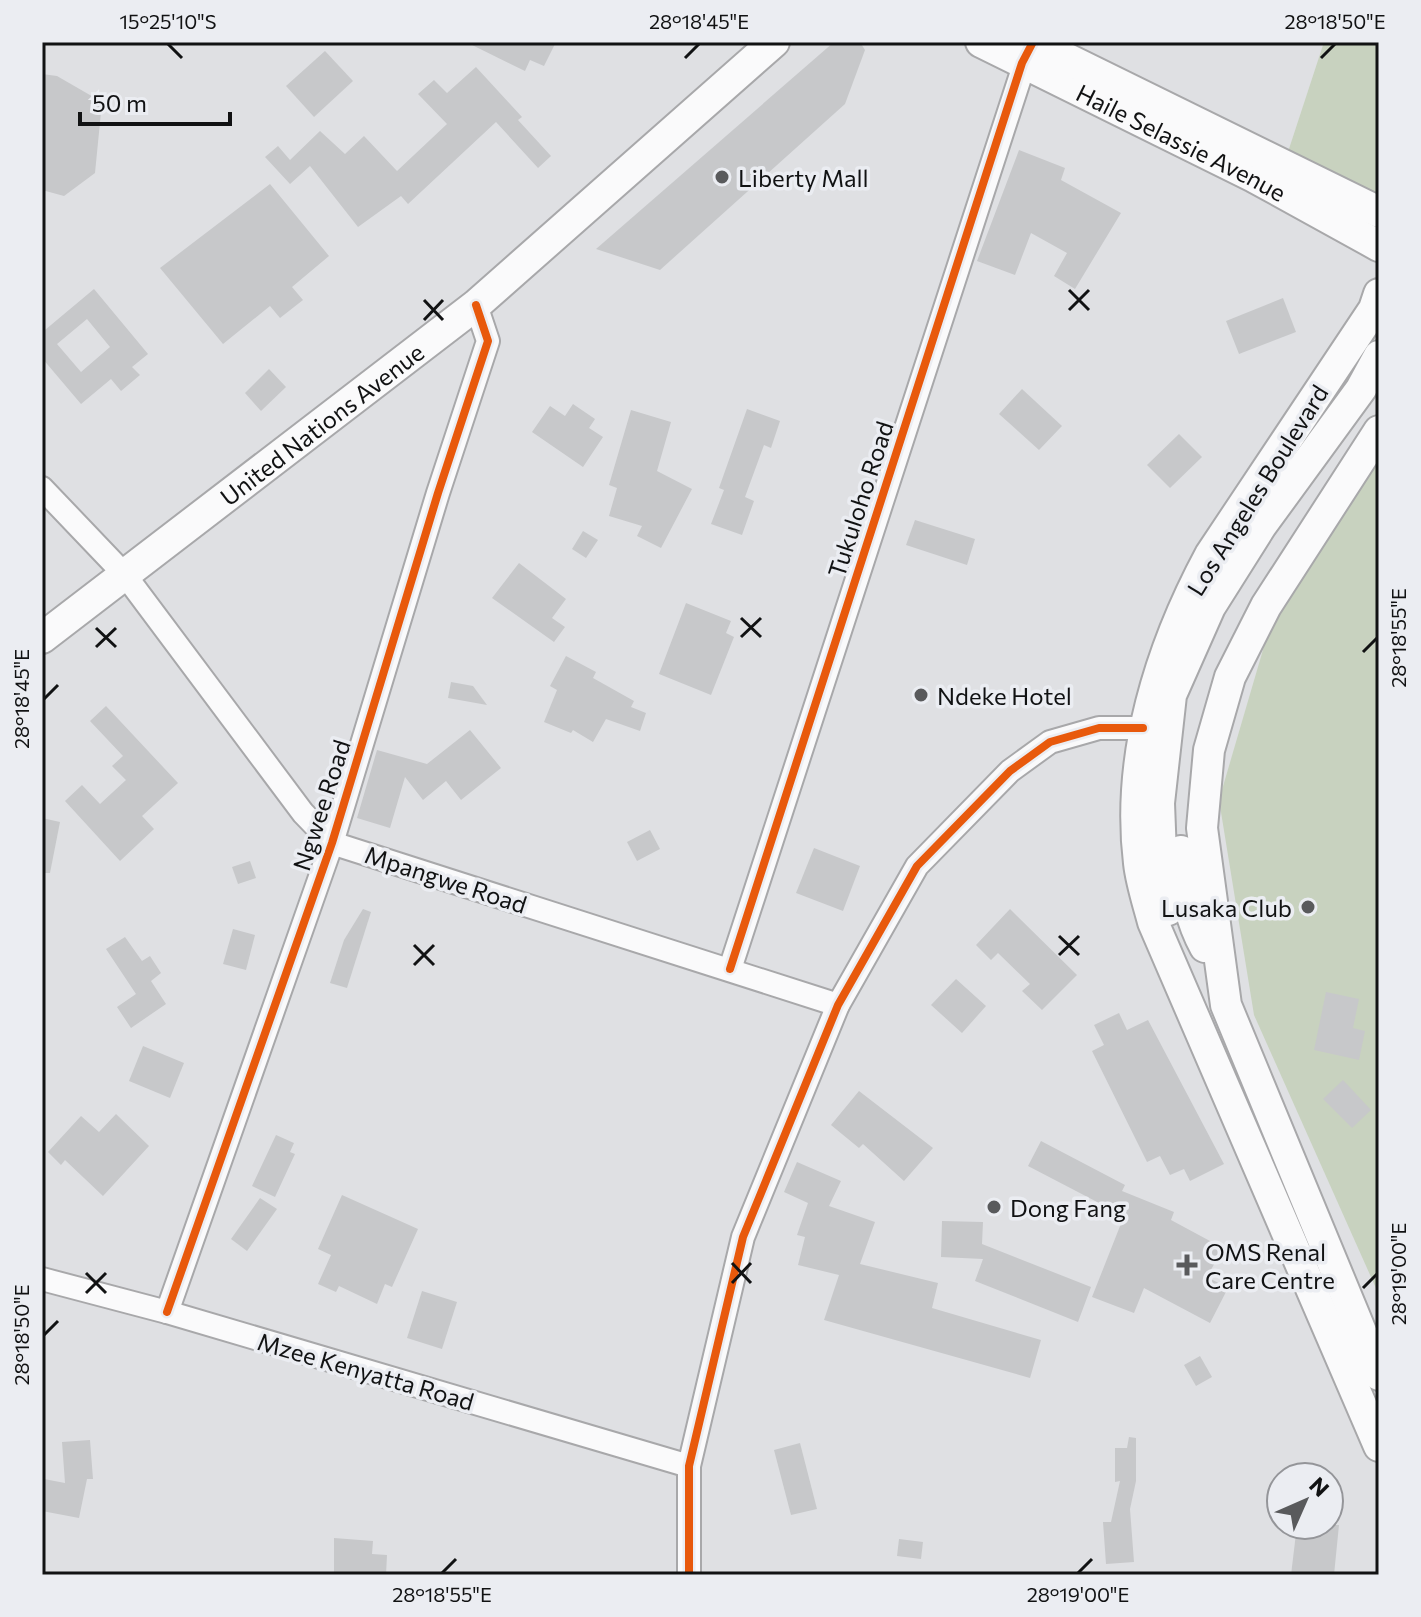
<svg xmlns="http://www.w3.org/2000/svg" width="1421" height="1617" font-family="Commissioner,sans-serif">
<rect width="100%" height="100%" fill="#dfe0e3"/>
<g fill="#c8d2bf">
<polygon points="1324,42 1379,42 1379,203 1286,158"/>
<polygon points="1379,445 1379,1295 1254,1015 1219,800 1279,595"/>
</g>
<g fill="#c7c8ca" fill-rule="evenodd">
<polygon points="466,42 556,42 544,66 530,60 525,71"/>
<polygon points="834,42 860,42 865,50 845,104 660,270 596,249"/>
<polygon points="325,51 353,81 314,117 286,86"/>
<polygon points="476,67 522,117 518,120 551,156 538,168 496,122 408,204 401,196 358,227 310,166 290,184 265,157 278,146 290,160 320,131 345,154 364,136 397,171 447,124 418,94 434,80 447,93"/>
<polygon points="42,74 57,76 102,102 95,173 64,196 42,190"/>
<polygon points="1019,150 1065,168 1061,180 1121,213 1075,289 1054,276 1067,253 1031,233 1015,275 977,261"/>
<polygon points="270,184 329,256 292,287 303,300 280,318 270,306 223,344 160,268"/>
<path d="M94,289L148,354L132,367L140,375L121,391L111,379L81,404L42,358V326L45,330ZM87,319L110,347L81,372L57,344Z"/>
<polygon points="1283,298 1296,332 1239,354 1226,321"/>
<polygon points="269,369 286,387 261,411 245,393"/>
<polygon points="1022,389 1062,426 1039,450 999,414"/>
<polygon points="573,404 595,419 589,428 603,437 583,467 532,432 550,406 565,416"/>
<polygon points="747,409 780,421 771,448 764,445 745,497 754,501 742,535 711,524 724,490 719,488"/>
<polygon points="631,410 671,422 657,471 692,489 661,548 637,536 642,526 609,516 617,488 609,485"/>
<polygon points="1179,434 1202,457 1170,488 1147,465"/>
<polygon points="915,520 975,539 967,565 906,545"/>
<polygon points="583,531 598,540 586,558 572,549"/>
<polygon points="519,563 566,599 552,618 565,627 554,642 492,598"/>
<polygon points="686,603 731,621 726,633 734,637 711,695 659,674"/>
<polygon points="566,656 596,672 593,678 634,701 631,707 646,713 640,731 606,719 593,742 573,730 571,733 544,722 557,690 550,686"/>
<polygon points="451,682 473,686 487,705 448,698"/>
<polygon points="106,706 178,783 142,816 154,829 120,861 65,801 82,785 100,804 126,780 112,766 123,756 90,721"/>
<polygon points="470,730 501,768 461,800 446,781 423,800 405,777 390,828 357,818 377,750 427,764"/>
<polygon points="42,818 60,822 50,873 42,873"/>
<polygon points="650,830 660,849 637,861 627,842"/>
<polygon points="814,848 860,866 843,911 796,893"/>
<polygon points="250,861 256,878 238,884 232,867"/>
<polygon points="363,909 371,912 347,988 330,983 344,940"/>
<polygon points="1010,909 1077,975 1042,1010 1022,991 1030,984 998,953 991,960 976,945"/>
<polygon points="233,929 255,935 246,970 223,964"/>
<polygon points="125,937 142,961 150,956 161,973 151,981 166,1004 131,1028 117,1007 136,994 106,949"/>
<polygon points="956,979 986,1006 962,1033 931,1005"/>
<polygon points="1326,992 1359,999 1353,1028 1365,1031 1359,1060 1314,1050"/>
<polygon points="1119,1013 1127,1030 1148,1020 1224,1164 1190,1181 1184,1169 1170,1175 1160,1156 1147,1162 1092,1051 1104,1045 1094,1025"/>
<polygon points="143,1046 184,1063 170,1098 129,1081"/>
<polygon points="1343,1080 1371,1110 1352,1128 1323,1099"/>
<polygon points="859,1091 933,1148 904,1181 863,1144 859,1148 831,1125"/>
<polygon points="116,1114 149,1146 103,1196 65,1160 61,1165 48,1152 81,1116 99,1132"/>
<polygon points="276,1135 294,1143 290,1152 295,1154 275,1197 252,1186"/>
<polygon points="1041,1141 1125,1185 1122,1191 1174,1212 1171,1220 1223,1248 1207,1277 1228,1288 1210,1323 1144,1288 1134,1313 1092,1297 1124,1216 1028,1166"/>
<polygon points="797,1162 841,1181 829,1206 875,1222 860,1264 938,1283 932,1308 1041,1340 1030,1378 824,1320 839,1275 798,1265 805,1237 797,1235 808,1203 784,1192"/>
<polygon points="342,1195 418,1229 392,1287 385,1284 377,1304 339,1286 336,1292 318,1284 331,1255 318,1249"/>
<polygon points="260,1198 277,1209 247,1251 231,1239"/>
<polygon points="942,1221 983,1222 982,1244 1091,1287 1078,1322 975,1281 983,1259 941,1257"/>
<polygon points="422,1291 457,1302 442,1349 407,1338"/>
<polygon points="1200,1356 1212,1377 1196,1386 1184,1365"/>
<polygon points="1129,1437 1136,1438 1136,1481 1130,1509 1134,1562 1106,1564 1103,1522 1111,1522 1120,1481 1115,1482 1115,1448 1127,1448"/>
<polygon points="90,1440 93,1479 87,1479 79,1518 42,1511 44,1479 65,1483 62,1442"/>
<polygon points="800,1443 817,1509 791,1515 774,1450"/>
<polygon points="1297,1525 1339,1525 1334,1575 1291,1575"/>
<polygon points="334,1538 373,1541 372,1554 387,1555 386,1575 334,1575"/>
<polygon points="899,1539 923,1542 921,1559 897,1556"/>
</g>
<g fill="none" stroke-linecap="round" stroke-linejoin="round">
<defs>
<g id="minor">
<polyline points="42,488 125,575 303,813 332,843 838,1005"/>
<polyline points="730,969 1029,50"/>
<polyline points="42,1279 167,1312 689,1466"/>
<polyline points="167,1312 332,843 438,493 488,341 476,305"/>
<polyline points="689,1575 689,1466 743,1237 838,1005 917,866 1010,771 1050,742 1099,728 1143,728"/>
</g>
<g id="secondary">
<path id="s1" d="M981,42L1254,177L1379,246"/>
<polyline points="1033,42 1379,212"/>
<path d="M1379,294L1374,309L1210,555C1160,648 1126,756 1139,863C1141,882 1148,903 1153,922L1379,1446"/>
<polyline points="1379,431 1266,606 1230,677 1209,750 1202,828 1226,1005 1379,1375"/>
<path id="s2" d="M42,638L476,305L774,42"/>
<path d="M1181,851C1183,884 1189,918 1205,947"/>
<polyline points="1168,910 1162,882 1159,803 1171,695 1210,607 1261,526 1361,389 1379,356"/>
</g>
</defs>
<use href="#minor" stroke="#a8a8aa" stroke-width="26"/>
<use href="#secondary" stroke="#a8a8aa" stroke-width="34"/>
<use href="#minor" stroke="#fafafb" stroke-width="22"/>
<use href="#secondary" stroke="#fafafb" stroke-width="30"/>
<defs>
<g id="cycleway">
<polyline points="730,969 1022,63 1033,42"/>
<polyline points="167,1312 332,843 438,493 488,341 476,305"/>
<polyline points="689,1575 689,1466 743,1237 838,1005 917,866 1010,771 1050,742 1099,728 1143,728"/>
</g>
</defs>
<use href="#cycleway" stroke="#ebedf2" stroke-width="13"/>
<use href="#cycleway" stroke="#e8590c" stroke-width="8"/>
</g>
<path fill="none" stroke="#111213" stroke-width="3" d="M168,44L182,58M685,58L699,44M1321,58L1335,44M1069,290L1089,310M424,300L443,320M1069,310L1089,290M424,320L443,300M741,618L761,637M96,628L116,647M741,637L761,618M96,647L116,628M1363,652L1377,638M44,699L58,685M1059,936L1079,955M414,945L434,965M1059,955L1079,936M414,965L434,945M732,1263L751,1283M86,1273L106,1293M732,1283L751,1263M1363,1288L1377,1274M86,1293L106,1273M44,1335L58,1321M442,1573L456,1559M1078,1573L1092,1559"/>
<g fill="#595a5c" stroke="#ebedf2" stroke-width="3">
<circle cx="722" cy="177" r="8"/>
<circle cx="921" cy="695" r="8"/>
<circle cx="1308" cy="907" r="8"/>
<circle cx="994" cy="1207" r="8"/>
<path d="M1183 1253h8v8h8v8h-8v8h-8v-8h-8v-8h8z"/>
</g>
<g text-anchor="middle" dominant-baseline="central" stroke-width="7" stroke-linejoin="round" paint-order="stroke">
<g font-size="24" fill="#111213" stroke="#ebedf2">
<text stroke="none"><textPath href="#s1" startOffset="224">Haile Selassie Avenue</textPath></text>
<text stroke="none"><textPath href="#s2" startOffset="352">United Nations Avenue</textPath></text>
<text transform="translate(1257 490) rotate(-58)">Los Angeles Boulevard</text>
<text transform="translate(860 499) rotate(-72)">Tukuloho Road</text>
<text transform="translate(321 805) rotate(-72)">Ngwee Road</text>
<text transform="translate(446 879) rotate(18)">Mpangwe Road</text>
<text transform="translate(366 1371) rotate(16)">Mzee Kenyatta Road</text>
</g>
<g font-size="24" fill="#111213" stroke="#ebedf2" text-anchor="start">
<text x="738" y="177">Liberty Mall</text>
<text x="937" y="695">Ndeke Hotel</text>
<text x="1292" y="907" text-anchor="end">Lusaka Club</text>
<text x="1010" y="1207">Dong Fang</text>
<text x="1205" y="1251">OMS Renal<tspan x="1205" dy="28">Care Centre</tspan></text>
</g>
</g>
<rect width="1421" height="1617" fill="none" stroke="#ebedf2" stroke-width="88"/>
<g transform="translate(1305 1501) rotate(45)"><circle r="38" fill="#ebedf2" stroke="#949599" stroke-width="2"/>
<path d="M0-6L14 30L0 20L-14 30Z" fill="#595a5c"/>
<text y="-12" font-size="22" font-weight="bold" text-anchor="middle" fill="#111213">N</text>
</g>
<path d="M80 112v12h150v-12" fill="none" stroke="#111213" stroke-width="4"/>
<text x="92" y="112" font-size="24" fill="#111213" stroke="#ebedf2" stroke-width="6" paint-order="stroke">50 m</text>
<rect x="44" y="44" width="1333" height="1529" fill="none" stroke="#111213" stroke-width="3"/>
<g font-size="20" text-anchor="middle" fill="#111213">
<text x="168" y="29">15°25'10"S</text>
<text x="699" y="29">28°18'45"E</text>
<text x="1335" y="29">28°18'50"E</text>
<text transform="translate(1399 638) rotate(-90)" y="7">28°18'55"E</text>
<text transform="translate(22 699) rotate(-90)" y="7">28°18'45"E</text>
<text transform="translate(1399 1274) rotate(-90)" y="7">28°19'00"E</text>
<text transform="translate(22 1335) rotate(-90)" y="7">28°18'50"E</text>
<text x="442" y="1602">28°18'55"E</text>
<text x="1078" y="1602">28°19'00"E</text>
</g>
</svg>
